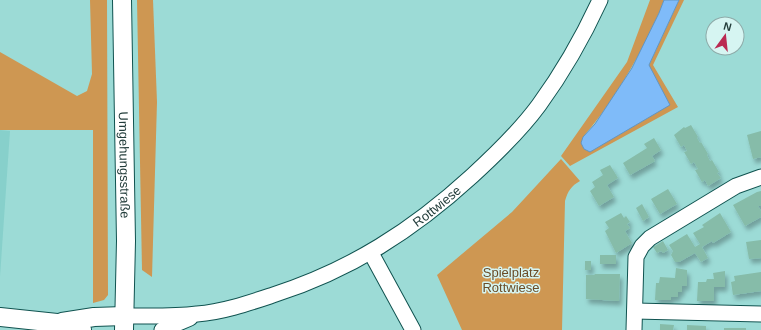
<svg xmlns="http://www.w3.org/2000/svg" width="761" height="330" font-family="Arial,sans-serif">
<defs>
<filter id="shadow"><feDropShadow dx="2.5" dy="4.5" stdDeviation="2" flood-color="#0004"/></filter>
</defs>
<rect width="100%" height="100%" fill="#9cdbd6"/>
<polygon fill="#87d0cb" points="0,130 10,131 0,277"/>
<g fill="#ce9752">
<polygon points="90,0 107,0 108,295 104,300 93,303 93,130 0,130 0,52 77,96 87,91 92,74"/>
<polygon points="137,0 153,0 157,102 152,277 142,270"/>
<path d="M650,0H664C659,15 652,28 645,42C628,76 608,108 583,137L590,151L599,146L649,65L679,0H684L653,65L678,107L570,166L561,156L627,62Z"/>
<path d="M561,159L580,181C571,186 568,191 565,201L562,330H462L437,275L512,212Z"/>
</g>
<polygon fill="#7fbbf9" stroke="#6395c0" points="664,0 679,0 649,65 670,105 590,152 584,149 581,143 583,137 595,124 632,68 659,13"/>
<g fill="#86bca9" filter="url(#shadow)">
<polygon points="691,125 698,137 697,138 700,143 701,142 708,154 707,155 710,161 712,160 719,172 717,173 721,178 708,186 705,180 702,182 695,170 698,169 694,162 691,164 684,152 687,151 684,145 681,147 674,135 684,127 685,128"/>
<polygon points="761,131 761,157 753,159 747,135"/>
<polygon points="654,138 661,150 652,156 655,161 630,175 623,163 647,148 644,144"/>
<polygon points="610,165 618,178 607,185 614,197 599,206 590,191 595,187 592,182 603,175 600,170"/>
<polygon points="668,189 677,204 660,214 651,199"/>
<polygon points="761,191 761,206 758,206 761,211 761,217 745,226 733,205 757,192"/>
<polygon points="642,204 649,217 643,221 636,208"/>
<polygon points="621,213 624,218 626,216 630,222 627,224 630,228 625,231 632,243 616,253 605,231 609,228 605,222"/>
<polygon points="720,213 731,232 713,243 712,241 702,247 708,258 701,262 695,253 679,262 675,262 671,255 673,251 669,245 687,234 695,247 700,244 693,233 704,227 702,225"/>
<polygon points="761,240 761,258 749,259 746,242"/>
<polygon points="663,241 668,250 663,253 661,251 657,253 653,247"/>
<rect x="600" y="255" width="16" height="9"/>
<rect x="585" y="261" width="6" height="9"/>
<polygon points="676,268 687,270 687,286 682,286 682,292 678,292 678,297 671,297 671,300 655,300 656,283 659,283 660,277 675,278"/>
<polygon points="725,271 725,287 714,287 714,301 697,301 698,282 706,282 707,279 714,279 713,273"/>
<polygon points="761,272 761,291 733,295 731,282 735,281 734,276"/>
<polygon points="595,274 620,274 619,301 586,299 586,275 594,275"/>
<polygon points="660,324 674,325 673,330 660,330"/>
<polygon points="687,325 706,326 706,330 687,330"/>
<rect x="724" y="328" width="22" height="2"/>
</g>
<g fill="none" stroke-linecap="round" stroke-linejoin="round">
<defs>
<g id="minor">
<polyline points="371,253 413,330"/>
<polyline points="635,311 761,314"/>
<path id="s1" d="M124,316C148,316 173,317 197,314C223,312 249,303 273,295C351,270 413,230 472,176C496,154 520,131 539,105C563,72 583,37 600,0"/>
<polyline points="162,330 190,318"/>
<polyline points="634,330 636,257 642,246 650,238 736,186 761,177"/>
</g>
<g id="major">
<path id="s2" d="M122,0L126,241L124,330"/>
<polyline points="0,317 57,323 82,330"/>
<polyline points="62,322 94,317 124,316"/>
</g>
</defs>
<use href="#minor" stroke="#105350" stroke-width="17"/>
<use href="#major" stroke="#105350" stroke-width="20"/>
<use href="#minor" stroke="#fff" stroke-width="15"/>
<use href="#major" stroke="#fff" stroke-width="18"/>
</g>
<g text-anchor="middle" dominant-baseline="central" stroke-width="3" stroke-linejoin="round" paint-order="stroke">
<g font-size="13" fill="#233d3b" stroke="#d6f5f2">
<text stroke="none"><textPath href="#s2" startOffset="165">Umgehungsstraße</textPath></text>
<text stroke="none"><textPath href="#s1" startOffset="339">Rottwiese</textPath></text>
</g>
<g font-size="13" fill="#6a4c27" stroke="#d6f5f2">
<text x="511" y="272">Spielplatz<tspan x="511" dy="15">Rottwiese</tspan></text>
</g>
</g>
<g transform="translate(725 36) rotate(15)"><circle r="19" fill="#d6f5f2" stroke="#8eaba9"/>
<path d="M0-3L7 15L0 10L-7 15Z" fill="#ba2a52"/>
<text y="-6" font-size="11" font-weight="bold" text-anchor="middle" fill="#233d3b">N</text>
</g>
</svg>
